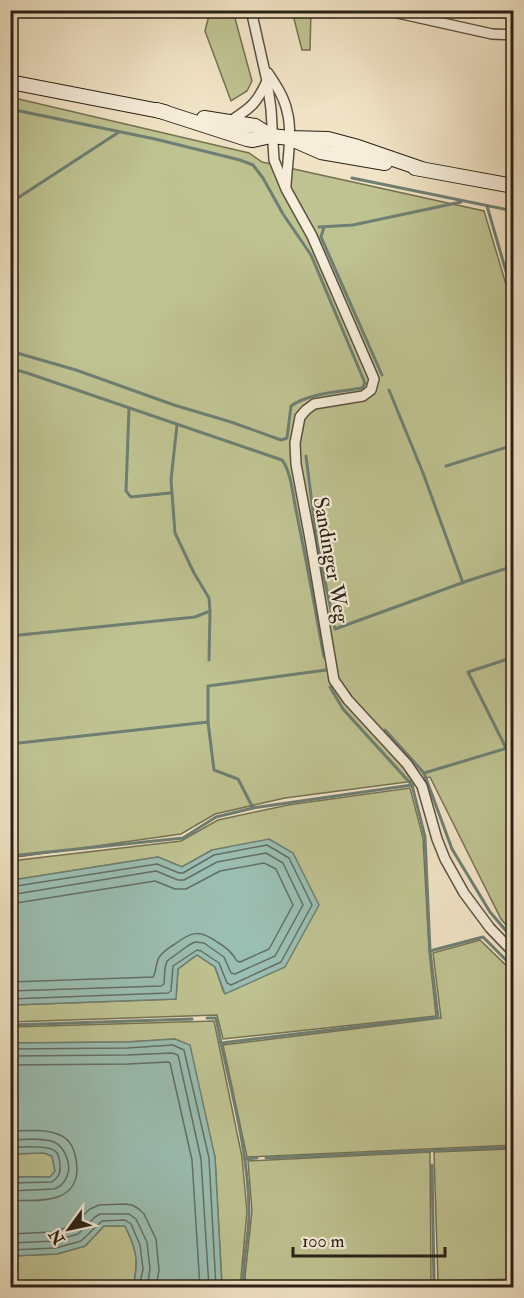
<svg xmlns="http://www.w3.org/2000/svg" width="524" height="1298" font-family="'IM FELL Double Pica',serif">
<rect width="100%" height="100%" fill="#f1e3c6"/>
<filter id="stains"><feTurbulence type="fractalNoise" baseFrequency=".00333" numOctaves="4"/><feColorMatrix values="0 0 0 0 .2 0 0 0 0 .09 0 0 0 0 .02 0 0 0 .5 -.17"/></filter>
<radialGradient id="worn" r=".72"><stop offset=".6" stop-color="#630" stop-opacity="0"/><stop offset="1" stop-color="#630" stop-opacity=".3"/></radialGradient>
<g fill="#bfc291" stroke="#747253" stroke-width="1.5">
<polygon points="210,11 233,11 252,81 247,91 231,101 205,31"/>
<polygon points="292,11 311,11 310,50 302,50"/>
<polygon points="10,97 249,153 262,162 484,211 514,311 513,933 501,919 430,777 407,782 285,798 215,814 181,834 11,858"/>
<polygon points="410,788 423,838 429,950 436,1016 223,1039 217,1015 11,1022 11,1005 176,999 178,969 197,955 215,967 224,993 212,850 182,867 158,857 14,880 11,884 11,861 181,841 218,820 288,805"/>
<polygon points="480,940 513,972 513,1145 247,1157 223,1045 441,1018 433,953"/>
<polygon points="214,1021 242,1157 247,1212 241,1277 242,1287 222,1287 215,1157 175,1039 127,1042 11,1043 10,1027"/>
<polygon points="513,1149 513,1279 438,1281 434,1152"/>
<polygon points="430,1152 431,1281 306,1287 246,1287 245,1276 252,1211 248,1161"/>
<polygon points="44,1153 52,1156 55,1171 50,1177 11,1177 10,1154"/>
<path d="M104,1226H125C137,1251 139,1260 133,1287H113L107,1283H82L67,1287H31L11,1284L10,1256L57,1254L85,1246Z"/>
</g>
<g fill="#9bbeb2" stroke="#6e7f73" stroke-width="1.5">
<polygon points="269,839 293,853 319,905 285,967 225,994 215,967 197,955 178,969 176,999 11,1005 10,884 13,880 158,857 182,867 212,850"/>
<path d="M175,1039L190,1045L215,1157L222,1287H133C139,1262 137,1250 125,1226H104L85,1246L57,1254L11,1256V1177H50L55,1171L52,1156L44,1153L11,1154V1043L127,1042Z"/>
</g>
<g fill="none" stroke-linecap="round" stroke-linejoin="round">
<g stroke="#627064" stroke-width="1.5">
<polyline points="10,887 157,864 179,873 183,873 214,855 267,845 289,858 312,905 281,962 231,985 227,983 219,963 201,951 197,950 173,966 171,991 168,993 10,999"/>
<polyline points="10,895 156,871 178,880 184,880 217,862 266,853 283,863 303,905 275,956 235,974 231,973 224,957 204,943 195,942 189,945 167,961 165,968 164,984 161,986 10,991"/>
<path d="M10,904L155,881L175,889H186L220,871L264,863L276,869L293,905L269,949L240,962L237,961C232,952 226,947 217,942C200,930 192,931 175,944C170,947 164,951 160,956C155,962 157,971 153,977L10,982"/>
<polyline points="10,1049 127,1048 173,1045 184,1050 209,1158 216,1288"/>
<polyline points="10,1056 128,1055 172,1053 178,1055 201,1159 209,1288"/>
<polyline points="10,1065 128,1064 168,1062 170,1063 192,1160 200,1288"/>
<path d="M10,1131C27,1131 46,1128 62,1136C71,1141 74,1149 76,1159C84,1203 42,1202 10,1200"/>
<path d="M10,1140C24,1140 41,1137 54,1142C65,1147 72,1165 67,1176C65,1182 60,1187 54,1189L10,1191"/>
<path d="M10,1148C21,1147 51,1144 57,1153C59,1156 60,1163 60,1167C61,1174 57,1178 52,1182L10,1183"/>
<polyline points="10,1234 53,1232 72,1226 90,1209 99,1205 124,1204 132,1205 139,1209 144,1214 156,1239 159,1270 156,1288"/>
<polyline points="10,1243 55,1241 78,1234 95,1217 100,1214 129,1214 136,1219 147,1242 150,1269 147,1288"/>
<polyline points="10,1250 56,1248 81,1241 102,1221 125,1220 131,1224 140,1245 143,1269 139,1288"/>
</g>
<g stroke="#6e7f73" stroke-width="3">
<path d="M10,109L155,139L240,160L253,165L263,178L283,214L311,255L365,383L362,388C340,392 309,393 291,406L287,438L281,440L231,422L174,405L76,370L10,351"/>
<polyline points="352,178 514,211"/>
<polyline points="10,203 119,132"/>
<polyline points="487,206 514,299"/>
<polyline points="319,227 353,225 461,202"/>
<polyline points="324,227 321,237 382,375"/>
<path d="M10,368L27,373L282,460C291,471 293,496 296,510C306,559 315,608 324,657"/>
<polyline points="389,390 423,473 463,583"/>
<polyline points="129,408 126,491 131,497 170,493"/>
<polyline points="306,456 317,543 335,629 470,580 514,566"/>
<polyline points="446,466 514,445"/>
<polyline points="10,636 195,617 210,611 209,598 194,573 175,533 171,480 177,425"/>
<polyline points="209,660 210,611"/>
<polyline points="330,687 343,709 412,785 425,837 430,951"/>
<polyline points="385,730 424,773 452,849 490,912 514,940"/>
<polyline points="10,744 208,722"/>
<polyline points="506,748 468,672 514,657"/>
<polyline points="424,773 514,746"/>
<polyline points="253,808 238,779 214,770 208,722 208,686 326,670"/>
<polyline points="10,856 183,838 216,817 253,808 412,785"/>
<polyline points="207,1018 216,1018 221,1043"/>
<polyline points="10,1025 192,1019"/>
<polyline points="266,1158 514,1147"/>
<polyline points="246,1159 257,1158"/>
<polyline points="432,1165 434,1283"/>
<path d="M244,1288C241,1261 250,1236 249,1210C248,1153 233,1098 221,1043L438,1017L430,951L483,937L514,968"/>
<polyline points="344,1288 434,1283 514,1281"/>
</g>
<defs>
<g id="street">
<polyline points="251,10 267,81 271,109 274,160 286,189 312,236 374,379 371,390 363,396 314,404 306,410 300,417 295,443 296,464 310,539 334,680 348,700 407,764 422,786 437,839 445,859 464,893 490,928 514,953"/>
<polyline points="384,10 492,34 514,35"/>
<path d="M268,73C276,85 284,97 287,111C293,133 287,163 286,186"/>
<path d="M229,122C250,108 256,105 267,81"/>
</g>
<g id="secondary">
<polyline points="10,82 165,112"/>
<polyline points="157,110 247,139 253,140 271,136 290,138 328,139 358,147 422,169"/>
<polyline points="204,118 255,126 271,136"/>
<polyline points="296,141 321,152 385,163"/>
<polyline points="415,168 514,186"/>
</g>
</defs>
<use href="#street" stroke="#5c5241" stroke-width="12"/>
<use href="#secondary" stroke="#2a2115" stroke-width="16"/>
<use href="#street" stroke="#f6edda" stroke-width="9"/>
<use href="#secondary" stroke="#f6edda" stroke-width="14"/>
</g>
<g text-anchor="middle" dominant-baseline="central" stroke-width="4.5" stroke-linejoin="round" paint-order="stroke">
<g font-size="21" fill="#2a2115" stroke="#f6edda">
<text transform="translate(331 560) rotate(80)">Sandinger Weg</text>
</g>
</g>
<rect width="524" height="1298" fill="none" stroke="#f1e3c6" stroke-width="36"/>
<rect x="12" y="12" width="500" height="1274" fill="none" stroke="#2a2115" stroke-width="3"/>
<rect x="18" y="18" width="488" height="1262" fill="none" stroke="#2a2115" stroke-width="1.5"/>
<g transform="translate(69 1229) rotate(237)" stroke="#f6edda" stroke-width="4.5" paint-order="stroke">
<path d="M0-4.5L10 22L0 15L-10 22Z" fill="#2a2115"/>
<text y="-9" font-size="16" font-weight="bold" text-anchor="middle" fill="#2a2115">N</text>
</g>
<path d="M293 1247v9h152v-9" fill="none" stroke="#2a2115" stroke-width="3"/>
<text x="302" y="1247" font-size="18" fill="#2a2115" stroke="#f6edda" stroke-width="4.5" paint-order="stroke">100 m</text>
<rect width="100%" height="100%" filter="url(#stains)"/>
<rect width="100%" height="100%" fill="url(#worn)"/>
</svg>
